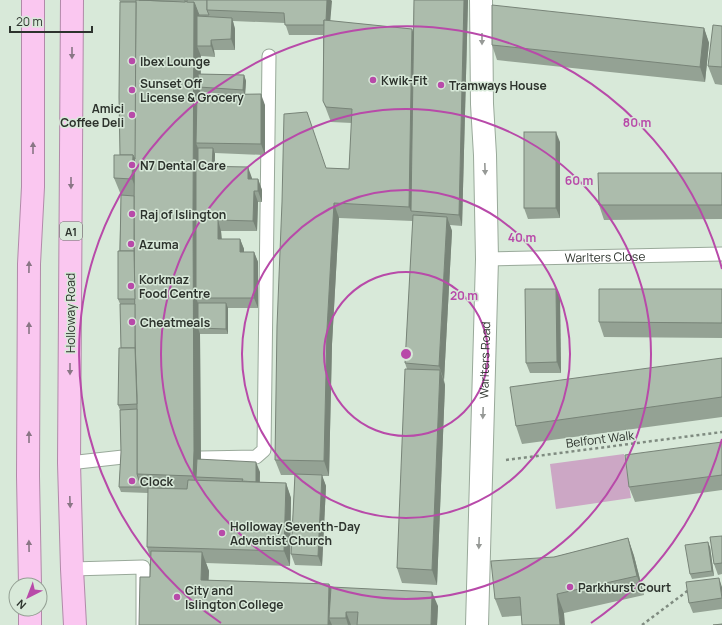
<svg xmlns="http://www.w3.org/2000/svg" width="722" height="625" font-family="Manrope,sans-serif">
<rect width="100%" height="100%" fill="#d8e9d9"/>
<polygon fill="#cca7c5" points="624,454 631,498 556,509 550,464"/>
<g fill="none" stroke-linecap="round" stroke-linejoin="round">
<defs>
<g id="service">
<path id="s1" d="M487,259L722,254"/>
<polyline points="201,458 256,457 264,450 269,56"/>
<polyline points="69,463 123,457"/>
<polyline points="72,569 143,567 143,625"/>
</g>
<g id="minor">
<path id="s2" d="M477,625L487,259L485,155L482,104L481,0"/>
</g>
<g id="trunk">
<polyline points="72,0 69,463 72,569 75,625"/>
<polyline points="30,585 28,476 29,264 33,187 33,0"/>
<polyline points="30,609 30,625"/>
</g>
</defs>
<use href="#service" stroke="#99a99a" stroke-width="15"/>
<use href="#minor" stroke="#99a99a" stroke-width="24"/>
<use href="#trunk" stroke="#b18aa9" stroke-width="24"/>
<g stroke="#7f8b80" stroke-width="2.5" stroke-dasharray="3 3" stroke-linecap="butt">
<polyline points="506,460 722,432"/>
<polyline points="642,625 690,589"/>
</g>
<use href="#service" stroke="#fff" stroke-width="13"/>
<use href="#minor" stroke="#fff" stroke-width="22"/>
<use href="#trunk" stroke="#fac7f0" stroke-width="22"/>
</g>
<g fill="#94a294" fill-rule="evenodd">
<path d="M119,0H331L330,21L412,29L413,33L414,0H468L462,226L450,225L452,231L444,380L445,385L437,585L402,583L397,568L407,369L405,363L413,221L339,218L332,344L329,476H322L326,486L322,566L295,565L291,554L295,475H281L275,460L326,168L349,169L352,123L331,122L323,101V35H289L285,23L233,21L235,29V50H214L215,57L201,56V74L244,75L246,81L245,94L265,105V155L215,153V167L252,178V179H258L262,190V202H258L257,231H221L222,239H240L244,249V252H254L258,262V308H228V334H200L201,459L260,472V482L286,483L291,498L290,566L206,563L209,571L208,580L329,584L331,587L438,606L437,625H139L150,577V557L147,547L148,493L121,492L119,487L121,452L120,410L118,405L121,348L120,304L118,299L121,195L114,178L120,155V2ZM200,92H201L226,94L200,95Z"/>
<polygon points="722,26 722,85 715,84 708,66"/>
<polygon points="704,28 709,43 705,82 497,60 492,45"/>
<polygon points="560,142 560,218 528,219 524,208"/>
<polygon points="722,173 722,219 604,220 599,205"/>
<polygon points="556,289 560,299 561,373 530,373 526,363"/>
<polygon points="722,289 722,338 604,337 599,322"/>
<polygon points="722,358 722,417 522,444 516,426"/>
<polygon points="722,442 722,490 635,502 629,487"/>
<polygon points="722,536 722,574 718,575 714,564"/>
<polygon points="628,538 634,556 644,595 564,613 502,617 495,599 554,557"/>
<polygon points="710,547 714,576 692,579 690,574"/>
<polygon points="722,587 722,609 693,613 689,603"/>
</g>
<g fill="#788478">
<polygon points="327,0 331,0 332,1 329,35 325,25"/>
<polygon points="464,0 468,0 462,226 459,215"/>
<polygon points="194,2 201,20 197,46 201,56 200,87 199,87 200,92 200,143 196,143 200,153 196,298 200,308 198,328 200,334 201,470 196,477 200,488 200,495 193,476 193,213"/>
<polygon points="232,18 235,29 235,50 231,39"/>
<polygon points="704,28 709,43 705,82 700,67"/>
<polygon points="412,29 417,44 411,211 409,207"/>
<polygon points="211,40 214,50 215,57 211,46"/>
<polygon points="244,75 246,81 245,96 243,90"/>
<polygon points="261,94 265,105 265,155 261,144"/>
<polygon points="556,132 560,142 560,218 556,208"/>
<polygon points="213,148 215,154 214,178 212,172"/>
<polygon points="133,155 139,172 139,196 132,179"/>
<polygon points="248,167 252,178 252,190 248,179"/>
<polygon points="258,179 262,190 262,202 258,191"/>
<polygon points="254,191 258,202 257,231 253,221"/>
<polygon points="334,203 339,218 332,344 329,476 324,461 327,329"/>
<polygon points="447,217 452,231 444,380 439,366"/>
<polygon points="218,220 221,231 222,250 218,239"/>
<polygon points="240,239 244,249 244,262 240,252"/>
<polygon points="254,252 258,262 258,308 254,298"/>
<polygon points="556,289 560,299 561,373 557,362"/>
<polygon points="226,303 228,308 228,334 226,329"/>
<polygon points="440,370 445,385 437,585 432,570"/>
<polygon points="256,462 260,472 259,497 256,486"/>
<polygon points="322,475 326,486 322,566 318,556"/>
<polygon points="286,483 291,498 290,566 284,551"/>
<polygon points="628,538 634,556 644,595 637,576"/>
<polygon points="708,542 710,547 714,576 712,571"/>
<polygon points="202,552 209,571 208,598 201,580"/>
<polygon points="719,578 722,587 722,597"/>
<polygon points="329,584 336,602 329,618 332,625 328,625"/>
<polygon points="432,592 438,606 437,625 431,625"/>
<polygon points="557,594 564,613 565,625 560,625"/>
<polygon points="346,612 351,625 348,625 346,618"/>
</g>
<g fill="#acbcac" stroke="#788478">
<polygon points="136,0 194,2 193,213 194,451 193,476 137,474 137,396 135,340 134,209"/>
<polygon points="139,0 185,0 185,2"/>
<polygon points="187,0 207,0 207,10 209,15 199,15 194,2 187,2"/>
<polygon points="207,0 327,0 326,21 324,20 324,25 285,25 284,13 207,10"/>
<polygon points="414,0 464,0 459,215 411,211"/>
<polygon points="120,2 136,2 135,159 133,155 120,155 119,97"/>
<polygon points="492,5 704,28 700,67 492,45"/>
<polygon points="197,16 232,18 231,39 211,40 211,46 197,46"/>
<polygon points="324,20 412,29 409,207 334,203 327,329 324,461 275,460 277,326 282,202 284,114 307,112 326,168 349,169 352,109 326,107 323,101"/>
<polygon points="713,25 722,26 722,67 708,66"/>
<polygon points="198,74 244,75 243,90 199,87"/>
<polygon points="261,94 261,144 196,143 197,95"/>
<rect x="524" y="132" width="32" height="76"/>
<polygon points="198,148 213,148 212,167 198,167"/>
<polygon points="114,155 133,155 132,179 114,178"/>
<polygon points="196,166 248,167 248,179 258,179 258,191 254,191 253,221 218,220 218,239 240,239 240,252 254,252 254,298 196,298"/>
<polygon points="598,173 722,173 722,205 599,205"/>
<polygon points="121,195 134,196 134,251 120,251"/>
<polygon points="413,215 447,217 439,366 405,363"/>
<polygon points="118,251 134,251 135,299 118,299"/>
<polygon points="525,289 556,289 557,362 526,363"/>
<polygon points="599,289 722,289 722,323 599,322"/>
<polygon points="198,303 226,303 226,329 198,328"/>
<polygon points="120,304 135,304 135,348 121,348"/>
<polygon points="119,348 135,348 137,404 118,405"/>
<polygon points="722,358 722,397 516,426 510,387"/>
<polygon points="405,369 440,370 432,570 397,568"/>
<polygon points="137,409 137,474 141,487 119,487 121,452 120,410"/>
<polygon points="722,442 722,475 629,487 625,455"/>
<polygon points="197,459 256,462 256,482 242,481 243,479 196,477"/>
<polygon points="295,474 322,475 318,556 291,554"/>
<polygon points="188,480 286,483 284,551 147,547 148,488 187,489"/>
<polygon points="722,536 722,563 714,564 710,537"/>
<polygon points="628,538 637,576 557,594 560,625 522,625 520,597 495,599 491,561 554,557"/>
<polygon points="708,542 712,571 690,574 685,545"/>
<polygon points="151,551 202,552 201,580 329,584 328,625 139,625 140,577 150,577"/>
<polygon points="719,578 722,598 689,603 686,582"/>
<polygon points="331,587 432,592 431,625 357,625 358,612 346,612 346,618 329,618"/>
<polygon points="722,624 722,625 713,625"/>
</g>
<defs><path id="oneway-solid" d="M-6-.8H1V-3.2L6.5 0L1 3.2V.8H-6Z"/></defs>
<g fill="#969996">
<use href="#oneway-solid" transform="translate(482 39) rotate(90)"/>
<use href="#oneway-solid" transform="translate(485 169) rotate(88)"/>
<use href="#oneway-solid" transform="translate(483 413) rotate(92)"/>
<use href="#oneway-solid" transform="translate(479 543) rotate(92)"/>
</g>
<g fill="#897685">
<use href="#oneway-solid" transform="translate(72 53) rotate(90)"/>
<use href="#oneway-solid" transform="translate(33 148) rotate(-90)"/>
<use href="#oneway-solid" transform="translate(71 183) rotate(90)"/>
<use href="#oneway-solid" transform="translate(29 267) rotate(-89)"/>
<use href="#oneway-solid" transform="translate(29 328) rotate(-90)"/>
<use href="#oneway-solid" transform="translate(70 369) rotate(90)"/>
<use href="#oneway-solid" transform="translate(29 437) rotate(-90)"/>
<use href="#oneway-solid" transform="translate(70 502) rotate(88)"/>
<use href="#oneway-solid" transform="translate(29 546) rotate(-91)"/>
</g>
<g fill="none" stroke="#b84aa9" stroke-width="2">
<circle cx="406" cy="354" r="82"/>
<circle cx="406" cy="354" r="164"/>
<circle cx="406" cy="354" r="245"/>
<path d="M722 439A327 327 0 0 1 591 623M221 623A327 327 0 1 1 722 269"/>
</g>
<g fill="#b84aa9" stroke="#d8e9d9" stroke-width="1.5">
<circle cx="132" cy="61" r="4"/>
<circle cx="373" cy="80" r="4"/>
<circle cx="441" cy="85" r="4"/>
<circle cx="132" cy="90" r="4"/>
<circle cx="132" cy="115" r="4"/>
<circle cx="132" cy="165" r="4"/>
<circle cx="132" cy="214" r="4"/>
<circle cx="131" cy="244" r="4"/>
<circle cx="131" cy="286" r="4"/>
<circle cx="132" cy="322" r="4"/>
<circle cx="132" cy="481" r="4"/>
<circle cx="222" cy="533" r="4"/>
<circle cx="570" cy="587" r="4"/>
<circle cx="177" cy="597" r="4"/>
</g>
<g text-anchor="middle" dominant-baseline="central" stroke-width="3" stroke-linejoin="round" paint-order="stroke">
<rect fill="#d8e9d9" stroke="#606a61" stroke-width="1" x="60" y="222" width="22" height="18" rx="3"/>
<g font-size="11" font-weight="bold" fill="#2d332d">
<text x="71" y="231">A1</text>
</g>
<g font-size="12" font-weight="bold" fill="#2d332d" stroke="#d8e9d9" text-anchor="start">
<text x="140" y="61">Ibex Lounge</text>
<text x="381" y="80">Kwik-Fit</text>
<text x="140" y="83">Sunset Off<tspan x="140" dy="14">License &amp; Grocery</tspan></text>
<text x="449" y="85">Tramways House</text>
<text x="124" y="108" text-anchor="end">Amici<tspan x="124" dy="14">Coffee Deli</tspan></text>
<text x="140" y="165">N7 Dental Care</text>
<text x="140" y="214">Raj of Islington</text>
<text x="139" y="244">Azuma</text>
<text x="139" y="279">Korkmaz<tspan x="139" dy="14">Food Centre</tspan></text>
<text x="140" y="322">Cheatmeals</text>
<text x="140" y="481">Clock</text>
<text x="230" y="526">Holloway Seventh-Day<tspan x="230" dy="14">Adventist Church</tspan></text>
<text x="578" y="587">Parkhurst Court</text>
<text x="185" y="590">City and<tspan x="185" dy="14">Islington College</tspan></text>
</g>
<g font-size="12" fill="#2d332d" stroke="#d8e9d9">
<text stroke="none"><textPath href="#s1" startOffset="118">Warlters Close</textPath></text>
<text transform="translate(70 313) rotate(-90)">Holloway Road</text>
<text stroke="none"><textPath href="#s2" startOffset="265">Warlters Road</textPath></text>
<text transform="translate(600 439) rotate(-7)">Belfont Walk</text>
</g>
</g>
<circle cx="406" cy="354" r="6" fill="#b84aa9" stroke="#d8e9d9" stroke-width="2"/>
<g font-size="12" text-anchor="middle" font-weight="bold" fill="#b84aa9" stroke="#d8e9d9" stroke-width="3" stroke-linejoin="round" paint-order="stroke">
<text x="637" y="127">80 m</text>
<text x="579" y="185">60 m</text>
<text x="522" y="242">40 m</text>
<text x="464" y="300">20 m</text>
</g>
<g transform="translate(28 597) rotate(222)"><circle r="19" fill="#d8e9d9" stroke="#94a094"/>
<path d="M0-3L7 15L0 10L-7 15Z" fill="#b84aa9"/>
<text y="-6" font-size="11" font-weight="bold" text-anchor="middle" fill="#2d332d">N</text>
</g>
<path d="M10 26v6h82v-6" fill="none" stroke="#2d332d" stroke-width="2"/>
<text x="16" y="26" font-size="12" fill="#2d332d" stroke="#d8e9d9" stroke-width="3" paint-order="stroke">20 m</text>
</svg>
